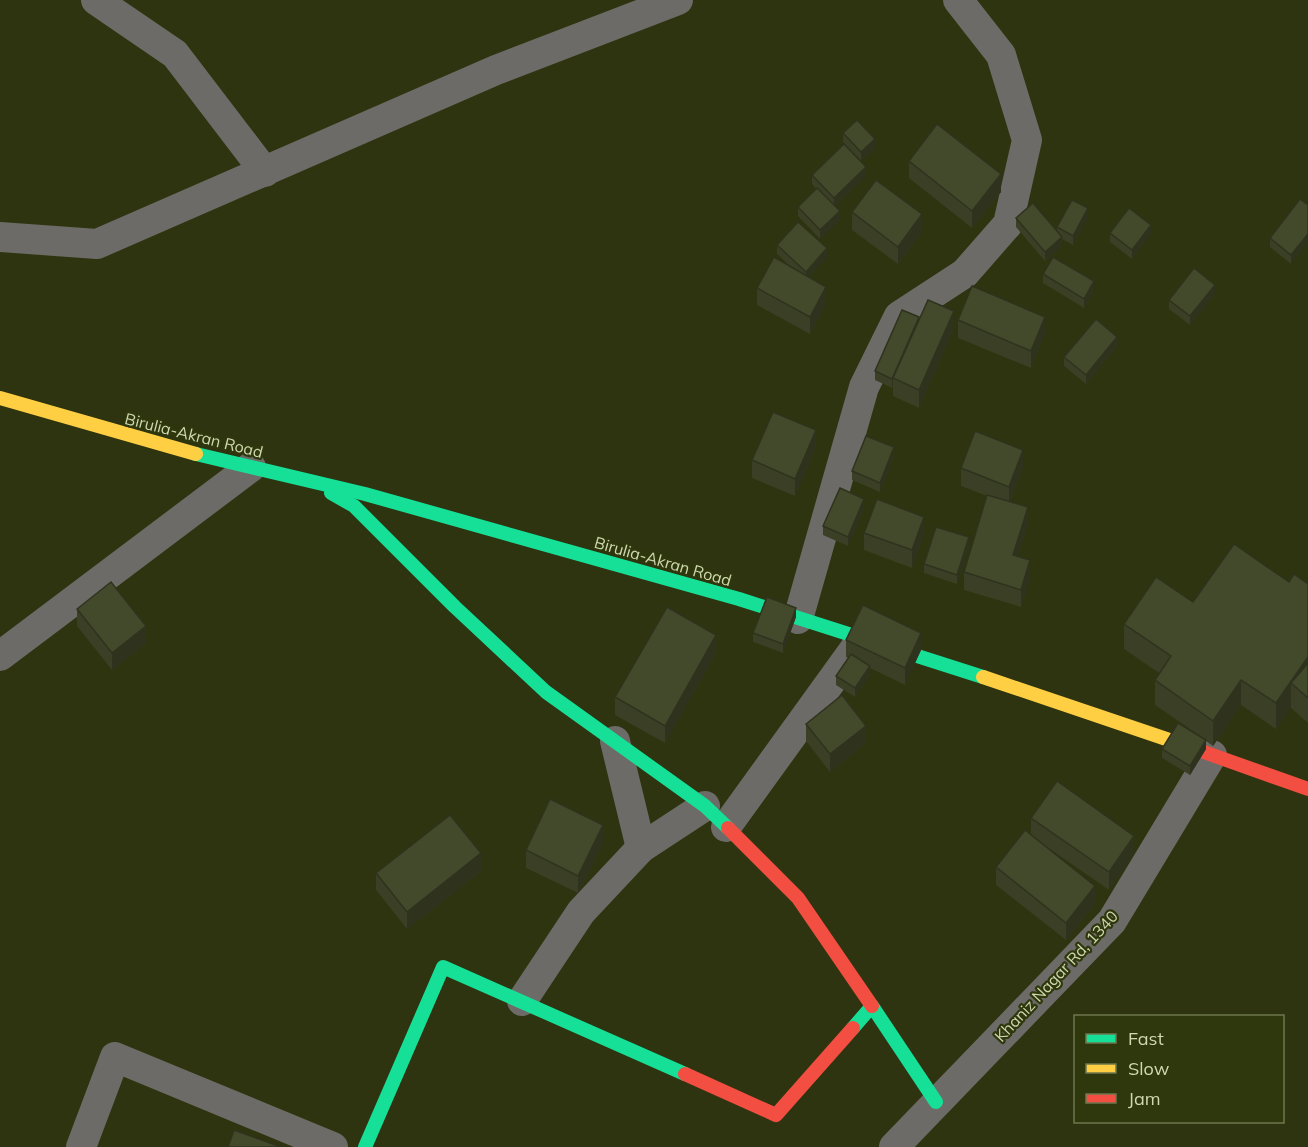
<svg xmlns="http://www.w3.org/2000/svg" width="1308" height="1147" font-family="Mulish,sans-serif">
<rect width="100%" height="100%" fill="#2e340f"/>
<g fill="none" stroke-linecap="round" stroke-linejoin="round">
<g stroke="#6d6b67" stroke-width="30">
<polyline points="96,0 175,54 265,172"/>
<polyline points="0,237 97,244 496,70 678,0"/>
<polyline points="798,619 864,387 899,316 965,273 1008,224 1027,140 1001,55 958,0"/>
<polyline points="0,656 251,467"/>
<polyline points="615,741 641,848"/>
<polyline points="726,827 861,640"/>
<polyline points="522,1001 581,912 641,848 705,806"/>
<polyline points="81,1147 115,1057 333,1147"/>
<polyline points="894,1147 1112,921 1212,755"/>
</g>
<g stroke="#16e098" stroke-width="14">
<polyline points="196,454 365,494 739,599 983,677"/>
<polyline points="331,493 354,506 455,607 546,692 705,806 728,828"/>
<polyline points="853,1028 872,1006 936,1102"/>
<polyline points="365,1147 443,967 685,1074"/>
</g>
<g stroke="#ffcf43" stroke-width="14">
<polyline points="0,398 196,454"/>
<polyline points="983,677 1187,746"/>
</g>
<g stroke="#f24e42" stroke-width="14">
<polyline points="1187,746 1308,789"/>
<polyline points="728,828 798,898 872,1006"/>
<polyline points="685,1074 776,1115 853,1028"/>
</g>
</g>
<g fill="#3a3f25">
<polygon points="843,133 875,148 861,161 843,142"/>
<polygon points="909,161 1001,192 972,228 909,178"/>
<polygon points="812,175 866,176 835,206 840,220 820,239 798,216 798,207 816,189 812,184"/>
<polygon points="1300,199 1291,264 1270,247 1270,238"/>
<polygon points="852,212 922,232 898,264 852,230"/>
<polygon points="1088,217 1073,245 1062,239 1062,246 1045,261 1016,227 1016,218 1057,231 1057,227"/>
<polygon points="1110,233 1151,234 1132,259 1110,242"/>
<polygon points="777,245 827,257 809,277 826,304 810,334 757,305 757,288 791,267 777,254"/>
<polygon points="1043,274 1094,290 1084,308 1043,283"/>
<polygon points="1215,294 1190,325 1169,309 1169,300"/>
<polygon points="919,320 954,328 919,408 893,396 893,384 892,388 875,380 875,371"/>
<polygon points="958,320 1045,334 1031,368 958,338"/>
<polygon points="1117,346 1086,384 1064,366 1064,357"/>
<polygon points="816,447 795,496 752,478 752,460"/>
<polygon points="894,456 880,492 852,480 852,471"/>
<polygon points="961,468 1023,468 1010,502 1028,525 1018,556 1030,578 1021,607 964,590 964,572 987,496 961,486"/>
<polygon points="864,508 848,546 823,535 823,526"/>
<polygon points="864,533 924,535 912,568 864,550"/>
<polygon points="969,546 957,584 924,573 924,564"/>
<polygon points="1289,582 1308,584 1308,723 1291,708 1291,707 1276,729 1241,705 1213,746 1206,741 1206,749 1190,775 1162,758 1162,749 1203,738 1155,705 1155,680 1159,673 1124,649 1124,624 1193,602"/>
<polygon points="77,609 146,643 112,670 77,626"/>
<polygon points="796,617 783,653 753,642 753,633"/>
<polygon points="846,640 921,650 905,685 870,668 870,675 855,697 836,685 836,676 848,658 846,657"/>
<polygon points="716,653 665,743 615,715 615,697"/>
<polygon points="806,724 866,743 830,772 806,741"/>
<polygon points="1031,818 1134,854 1109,890 1034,838 1095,904 1066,940 996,885 996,867 1031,835"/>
<polygon points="603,843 578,893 526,868 526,850"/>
<polygon points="481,871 407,929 376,890 376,873"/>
</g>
<g fill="#2f331e">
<polygon points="875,139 875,148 861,161 861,152"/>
<polygon points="866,167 866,176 834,207 834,198"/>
<polygon points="1001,174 1001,192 972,228 972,211"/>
<polygon points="1088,208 1088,217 1073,245 1073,236"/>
<polygon points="840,211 840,220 820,239 820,230"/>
<polygon points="922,214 922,232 898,264 898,247"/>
<polygon points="1151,225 1151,234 1132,259 1132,250"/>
<polygon points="1308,234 1308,243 1291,264 1291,255"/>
<polygon points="1062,237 1062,246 1045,261 1045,252"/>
<polygon points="827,248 827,257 806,281 806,272"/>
<polygon points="1094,281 1094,290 1084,308 1084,299"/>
<polygon points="1215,285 1215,294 1190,325 1190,316"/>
<polygon points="826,287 826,304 810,334 810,317"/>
<polygon points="954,311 954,328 919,408 919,390"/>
<polygon points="919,317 919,326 893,378 893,384 892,388 892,379"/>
<polygon points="1045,317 1045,334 1031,368 1031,351"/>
<polygon points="1117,337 1117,346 1086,384 1086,375"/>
<polygon points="816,430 816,447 795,496 795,479"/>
<polygon points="894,447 894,456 880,492 880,483"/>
<polygon points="1023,450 1023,468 1009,504 1009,487"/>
<polygon points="864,499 864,508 848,546 848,537"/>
<polygon points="1028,507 1028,525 1013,572 1013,555"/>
<polygon points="924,517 924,535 912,568 912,550"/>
<polygon points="969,537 969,546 957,584 957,575"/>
<polygon points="1030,560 1030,578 1021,607 1021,590"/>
<polygon points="796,608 796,617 783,653 783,644"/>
<polygon points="146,626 146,643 112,670 112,653"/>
<polygon points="921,633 921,650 905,685 905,668"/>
<polygon points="716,635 716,653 665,743 665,726"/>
<polygon points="1308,657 1308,682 1291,683 1291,707 1276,729 1276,703"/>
<polygon points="870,666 870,675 855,697 855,688"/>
<polygon points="1241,680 1241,705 1213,746 1213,721"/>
<polygon points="866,726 866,743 830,772 830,754"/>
<polygon points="1206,740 1206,749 1190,775 1190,766"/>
<polygon points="603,825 603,843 578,893 578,876"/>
<polygon points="1134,836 1134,854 1109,890 1109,872"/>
<polygon points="481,853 481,871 407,929 407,912"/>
<polygon points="1095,886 1095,904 1066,940 1066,923"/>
</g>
<g fill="#43492b" stroke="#2f331e" stroke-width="1.5">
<polygon points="857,120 875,139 861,152 843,133"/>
<polygon points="937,124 1001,174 972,211 909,161"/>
<polygon points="844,144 866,167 834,198 812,175"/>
<polygon points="876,180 922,214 898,247 852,212"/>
<polygon points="817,188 840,211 820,230 798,207"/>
<polygon points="1300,199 1308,205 1308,234 1291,255 1270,238"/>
<polygon points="1072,200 1088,208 1073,236 1057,227"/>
<polygon points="1033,203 1062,237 1045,252 1016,218"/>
<polygon points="1129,208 1151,225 1132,250 1110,233"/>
<polygon points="798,222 827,248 806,272 777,245"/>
<polygon points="774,257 826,287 810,317 757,288"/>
<polygon points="1053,257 1094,281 1084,299 1043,274"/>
<polygon points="1194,268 1215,285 1190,316 1169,300"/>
<polygon points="972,286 1045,317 1031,351 958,320"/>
<polygon points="928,300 954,311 919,390 893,378"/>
<polygon points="902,310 919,317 892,379 875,371"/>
<polygon points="1096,319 1117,337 1086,375 1064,357"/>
<polygon points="773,412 816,430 795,479 752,460"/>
<polygon points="975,431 1023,450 1009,487 961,468"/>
<polygon points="866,436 894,447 880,483 852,471"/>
<polygon points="840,488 864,499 848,537 823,526"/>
<polygon points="987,495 1028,507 1013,555 1030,560 1021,590 964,572"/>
<polygon points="877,499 924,517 912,550 864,533"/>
<polygon points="936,527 969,537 957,575 924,564"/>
<polygon points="1234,544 1289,582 1294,574 1308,584 1308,657 1276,703 1241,680 1213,721 1155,680 1171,656 1124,624 1156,577 1193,602"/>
<polygon points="111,582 146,626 112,653 77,609"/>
<polygon points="767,597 796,608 783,644 753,633"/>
<polygon points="863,605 921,633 905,668 846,640"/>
<polygon points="667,607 716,635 665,726 615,697"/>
<polygon points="851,654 870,666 855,688 836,676"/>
<polygon points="1308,663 1308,698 1291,683"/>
<polygon points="842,695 866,726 830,754 806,724"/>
<polygon points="1178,723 1206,740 1190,766 1162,749"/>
<polygon points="1057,781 1134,836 1109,872 1031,818"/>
<polygon points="550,799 603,825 578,876 526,850"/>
<polygon points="450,815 481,853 407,912 376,873"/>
<polygon points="1025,830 1095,886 1066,923 996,867"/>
<polygon points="234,1130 281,1147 228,1147"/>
</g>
<g text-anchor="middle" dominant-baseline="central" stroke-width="4.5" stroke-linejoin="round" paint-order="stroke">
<g font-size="16" fill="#ced8b1" stroke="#2f370c">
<text transform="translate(194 435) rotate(14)">Birulia-Akran Road</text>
<text transform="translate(663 561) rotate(16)">Birulia-Akran Road</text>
<text transform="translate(1056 976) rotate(-47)">Khaniz Nagar Rd, 1340</text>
</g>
</g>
<rect x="1074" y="1015" width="210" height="108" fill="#2f370c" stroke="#6f774e" stroke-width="1.5"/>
<rect x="1086" y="1034" width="30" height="9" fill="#16e098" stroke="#6f774e" stroke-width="1.5"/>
<text x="1128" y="1045" font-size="18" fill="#ced8b1">Fast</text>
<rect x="1086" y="1064" width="30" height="9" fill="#ffcf43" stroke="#6f774e" stroke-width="1.5"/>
<text x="1128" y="1075" font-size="18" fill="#ced8b1">Slow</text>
<rect x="1086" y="1094" width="30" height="9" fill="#f24e42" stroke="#6f774e" stroke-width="1.5"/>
<text x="1128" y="1105" font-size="18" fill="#ced8b1">Jam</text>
</svg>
